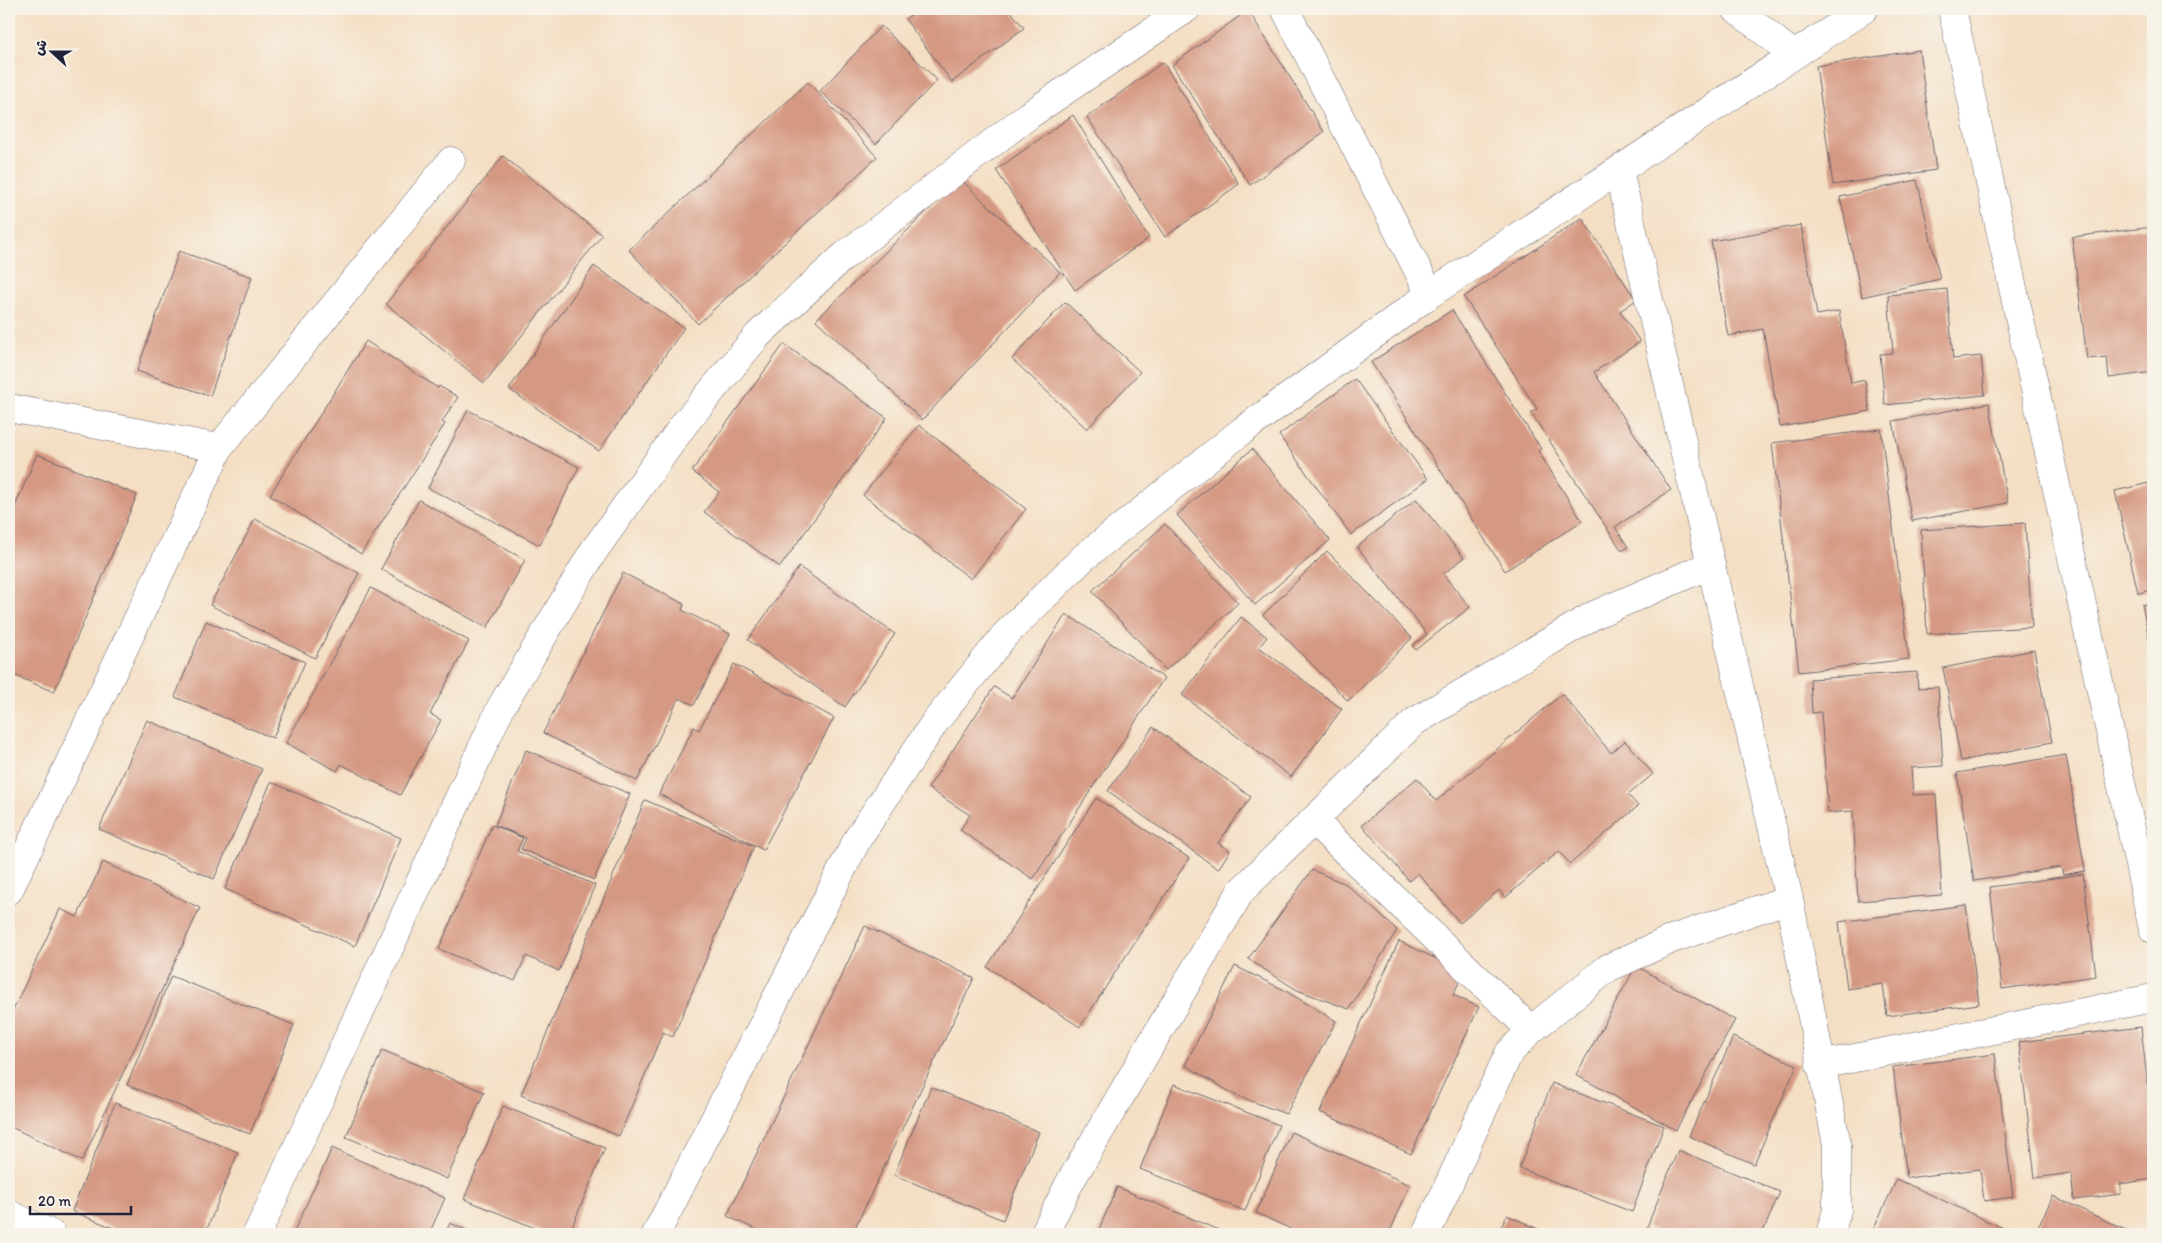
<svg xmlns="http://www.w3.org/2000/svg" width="2162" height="1243" viewBox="0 0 2162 1243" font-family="Itim,'Playpen Sans Arabic',sans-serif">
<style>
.building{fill:#d59882}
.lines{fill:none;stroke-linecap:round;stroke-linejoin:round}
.street-casing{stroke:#6c646b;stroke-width:29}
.street{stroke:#fff;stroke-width:28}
</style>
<rect width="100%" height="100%" fill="#f7f3e8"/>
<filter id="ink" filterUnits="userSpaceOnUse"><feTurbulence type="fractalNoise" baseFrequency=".02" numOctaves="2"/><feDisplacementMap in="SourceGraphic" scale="10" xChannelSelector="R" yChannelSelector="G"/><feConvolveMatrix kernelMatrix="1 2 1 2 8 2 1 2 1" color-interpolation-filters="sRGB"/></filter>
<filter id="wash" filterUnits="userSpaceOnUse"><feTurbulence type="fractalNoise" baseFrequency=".0096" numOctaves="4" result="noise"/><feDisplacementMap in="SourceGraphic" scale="20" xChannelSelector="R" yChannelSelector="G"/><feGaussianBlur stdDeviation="1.12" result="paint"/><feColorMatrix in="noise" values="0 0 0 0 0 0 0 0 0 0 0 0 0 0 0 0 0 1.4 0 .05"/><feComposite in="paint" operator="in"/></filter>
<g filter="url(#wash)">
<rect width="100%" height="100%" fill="#f4dfc4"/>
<g id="blocks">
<path class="building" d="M919,9H1009L1024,28L952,82L905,19Z
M1248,10L1324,132L1250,185L1172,65Z
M881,26L937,80L876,144L820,91Z
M1919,50L1936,170L1833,185L1816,66Z
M1163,62L1239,184L1165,237L1087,117Z
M808,82L877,157L698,324L629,250Z
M1073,115L1149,238L1075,290L996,170Z
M503,156L602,235L484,383L386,304Z
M960,179L1060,272L922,420L816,320Z
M1917,180L1940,279L1862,297L1840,197Z
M1582,218L1636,300L1620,311L1640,342L1594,372L1671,490L1615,527L1628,547L1622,551L1531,413L1537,409L1464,297Z
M1801,225L1817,315L1839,311L1851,383L1865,380L1870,411L1780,427L1763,329L1728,336L1711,241Z
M2153,227V372L2109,378L2107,357L2087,359L2072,237Z
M179,251L252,277L210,396L137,371Z
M594,266L684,328L599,451L509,389Z
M1947,289L1953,359L1981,356L1985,395L1885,405L1880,354L1893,353L1888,295Z
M1065,302L1140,372L1087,429L1012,359Z
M1452,310L1541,449L1538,451L1582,521L1505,571L1371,362Z
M366,341L438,388L439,386L458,397L442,422L445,424L361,554L270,495Z
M784,344L887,418L780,567L704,512L719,492L692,471Z
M1355,379L1428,479L1351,535L1279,435Z
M1989,403L2008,503L1912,521L1893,421Z
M468,410L579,467L540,545L428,488Z
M919,425L1026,509L971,579L863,495Z
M1881,429L1909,659L1799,672L1772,443Z
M1252,449L1330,540L1255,605L1177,515Z
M37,454L137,495L54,692L9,673V521Z
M2153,482V590L2138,593L2115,491Z
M1416,499L1464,558L1443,574L1470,607L1416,650L1412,646L1427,634L1357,547Z
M419,500L525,560L487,628L381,569Z
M255,519L359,573L315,658L210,605Z
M2025,523L2032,627L1927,634L1921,530Z
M1165,524L1238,603L1166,670L1092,591Z
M1327,551L1412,638L1348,701L1263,615Z
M799,567L895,634L845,707L748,640Z
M623,573L684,604L682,610L730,634L694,705L679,698L637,781L543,733Z
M371,588L469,641L430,714L441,720L400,795L341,764L337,771L286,743Z
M2153,602V652H2152L2142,605Z
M1066,614L1164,678L1033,879L960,830L970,815L928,788L994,687L1012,698Z
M1241,617L1267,637L1259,647L1342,709L1291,777L1182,695Z
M206,621L305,662L273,738L175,697Z
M2034,650L2052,742L1961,761L1943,668Z
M734,664L834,718L763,850L659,794L694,727L699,730Z
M1917,672L1918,688L1938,687L1943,766L1911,768L1913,795L1936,794L1942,895L1858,901L1853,811L1828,813L1821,712L1812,713L1810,679Z
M1562,694L1611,753L1625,741L1653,774L1628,795L1638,806L1570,864L1559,851L1505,898L1499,890L1460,923L1418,873L1409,881L1362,825L1417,778L1436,801Z
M147,720L262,769L214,879L99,829Z
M1153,727L1251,797L1218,843L1230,851L1218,869L1108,791Z
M526,750L630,794L594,880L521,849L526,838L495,825Z
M2066,755L2085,871L2063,875L2061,867L1974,881L1957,773Z
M271,782L401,838L355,946L225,889Z
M1096,798L1189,858L1080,1027L987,967Z
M645,800L754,846L673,1037L663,1032L619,1136L521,1095Z
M492,825L523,838L517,851L595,885L559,971L526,956L515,981L439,949Z
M103,862L200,908L82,1161L9,1126V1019L60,909L77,917Z
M1312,870L1346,884L1397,930L1349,1009L1297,990L1248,959Z
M2083,874L2096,976L2002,989L1990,887Z
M1966,905L1979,1004L1887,1016L1883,984L1847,989L1839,922Z
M865,926L974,978L852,1234H766L727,1216Z
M1399,941L1464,972L1453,995L1479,1007L1411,1154L1320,1112Z
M1235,966L1284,990L1336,1021L1286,1114L1235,1095L1185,1065Z
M1636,966L1735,1020L1676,1130L1576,1075Z
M171,976L294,1025L250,1134L127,1085Z
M2141,1027L2153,1131V1179L2120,1184L2121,1194L2074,1200L2071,1173L2035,1178L2019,1042Z
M1733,1037L1797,1065L1754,1164L1689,1136Z
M382,1050L484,1092L447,1179L346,1137Z
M1995,1054L2013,1197L1984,1201L1980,1169L1907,1178L1893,1067Z
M1552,1083L1664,1126L1632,1212L1519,1168Z
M1174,1084L1279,1125L1245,1211L1140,1169Z
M931,1087L1039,1132L1003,1220L894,1175Z
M115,1103L238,1152L205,1234H128L72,1211Z
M503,1106L605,1148L569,1234H550L464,1199Z
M1291,1132L1410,1185L1389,1234H1289L1291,1229L1256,1213Z
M332,1148L445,1198L429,1234H293Z
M1678,1150L1780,1192L1762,1234H1666L1647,1227Z
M1897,1179L2009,1231L2008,1234H1871Z
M1117,1187L1228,1234H1097Z
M2053,1196L2134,1234H2035Z
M1507,1215L1549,1234H1498Z
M450,1223L475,1234H445Z"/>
</g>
</g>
<g filter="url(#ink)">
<use href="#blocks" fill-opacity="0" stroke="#6c646b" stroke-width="1"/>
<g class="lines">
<g class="street-casing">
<path id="street" d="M1285,9L1430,294
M1736,9L1794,55
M1952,9L2153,929
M1619,171L1789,899L1837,1145V1210L1830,1234
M9,408L219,448
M1313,820L1531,1030
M9,890L219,448L451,161
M1820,1065L2153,998
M9,1214L51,1234
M257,1234L501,707L593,552L685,423L758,335L844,256L1029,115L1186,9
M656,1234L858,838L935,722L1005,635L1083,558L1242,431L1430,294L1864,9
M1044,1234L1070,1182L1241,891L1414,722L1594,615L1710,565
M1426,1234L1509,1053L1531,1030L1608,968L1672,939L1789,899"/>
</g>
<use href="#street" class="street"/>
</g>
</g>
<rect width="2162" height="1243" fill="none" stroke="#f7f3e8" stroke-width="30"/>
<g transform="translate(52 52) rotate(291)" stroke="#f7f3e8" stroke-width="4" paint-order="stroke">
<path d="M0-4L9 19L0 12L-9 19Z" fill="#22223b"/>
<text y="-8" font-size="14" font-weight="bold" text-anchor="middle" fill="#22223b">ش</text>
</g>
<path d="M30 1206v8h101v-8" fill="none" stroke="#22223b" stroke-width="2.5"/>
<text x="38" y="1206" font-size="15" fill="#22223b" stroke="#f7f3e8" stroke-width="4" paint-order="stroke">20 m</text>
</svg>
